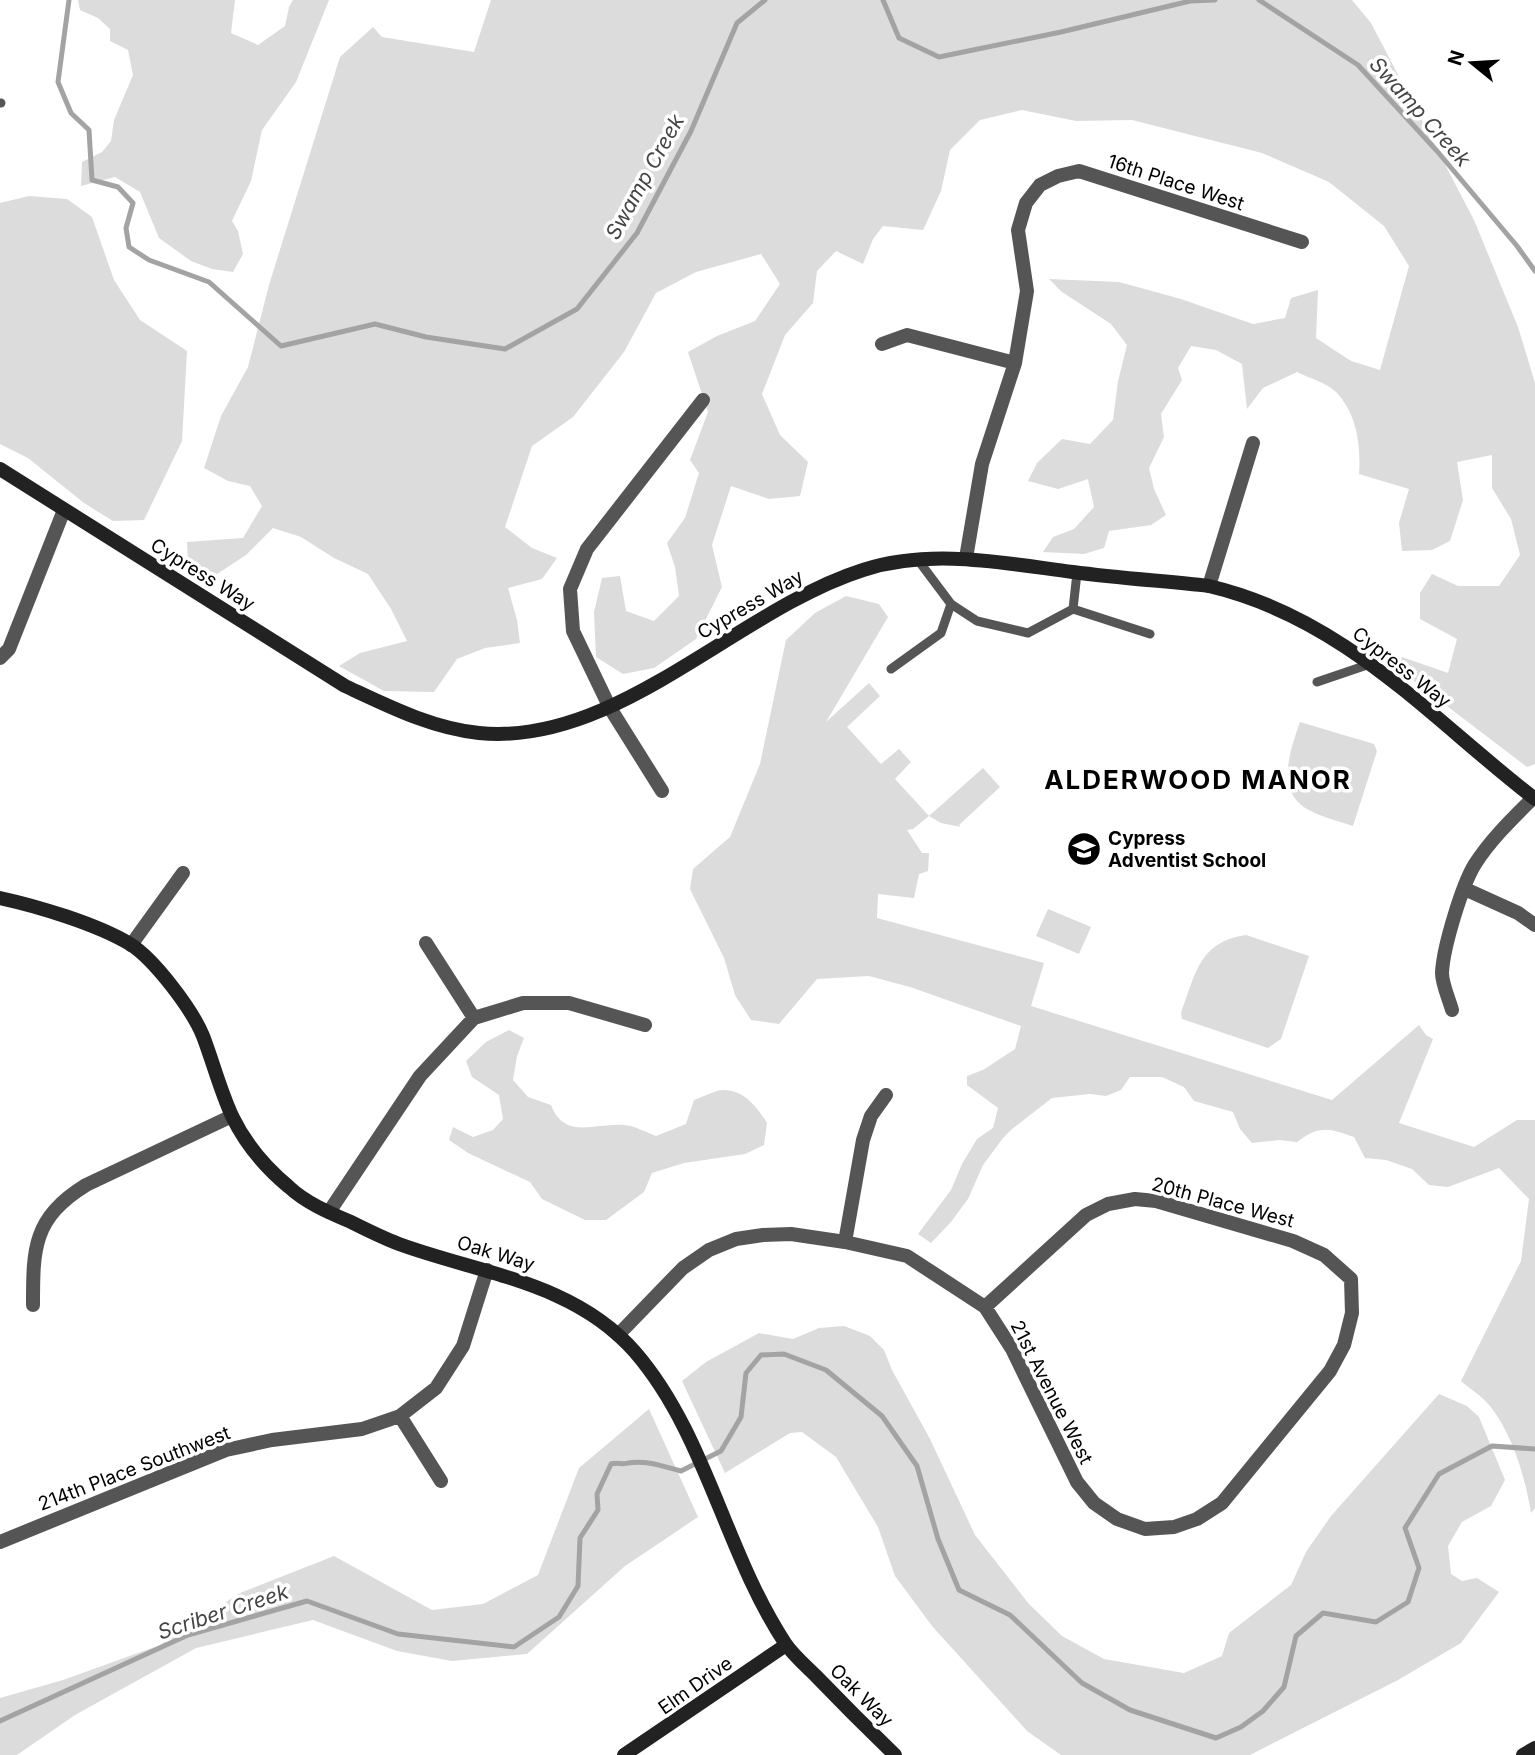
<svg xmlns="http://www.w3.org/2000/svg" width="1535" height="1755" viewBox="0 0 1535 1755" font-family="Inter,sans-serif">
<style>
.green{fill:#dcdcdc}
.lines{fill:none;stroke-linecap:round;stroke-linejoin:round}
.stream{stroke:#a3a3a3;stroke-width:5}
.lane{stroke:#555;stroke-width:9}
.street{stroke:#555;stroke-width:14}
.secondary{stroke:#222;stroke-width:14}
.labels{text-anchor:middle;stroke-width:7;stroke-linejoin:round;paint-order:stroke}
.street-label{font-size:19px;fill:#000;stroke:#fff}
.poi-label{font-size:19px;font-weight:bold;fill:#000;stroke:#fff;text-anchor:start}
.water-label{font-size:21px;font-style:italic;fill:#444;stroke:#fff}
.district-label{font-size:26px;font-weight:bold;letter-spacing:2px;fill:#000;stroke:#fff}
</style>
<rect width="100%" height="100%" fill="#fff"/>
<path class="green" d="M78,0H235L231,33L258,45L285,26L289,7L293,0H329L296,82L262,130L251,181L232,221L238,231L243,254L233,272L212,269L191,261L159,238L140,192L115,177L81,186L82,162L102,152L111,141L114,120L133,75L128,50L110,41V29L98,18L80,10Z
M491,0H1352L1371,23L1474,220L1518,327L1535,383V764L1527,767L1397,668L1402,657L1448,673L1457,639L1420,619V593L1432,574L1458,586H1499L1520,555L1511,519L1492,488V455L1457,462L1463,500L1450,541L1432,550L1402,551L1399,523L1409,489L1359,474C1361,445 1357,414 1336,392C1327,383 1309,378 1297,372L1263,388L1247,409L1242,364L1216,350L1191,346L1178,368L1182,380L1161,414L1164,437L1149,468L1154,489L1166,515L1151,525L1109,531L1104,548L1084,554L1043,552L1053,537L1074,529L1094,507L1088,479L1058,489L1028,481L1037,463L1062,439L1090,444L1113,420L1118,381L1127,345L1111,324L1062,292L1049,279L1119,282L1181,299L1253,324L1285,318L1291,298L1318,290L1316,338L1351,361L1380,370L1409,266L1384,226L1329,182L1262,153L1132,120L1076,121L1022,110L980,120L950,150L941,191L923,230L883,226L873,239L863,264L836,251L817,271L813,303L785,335L762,394L780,435L808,462L800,496L769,499L731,486L712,545L722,587L696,639L654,668L623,674L596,657L594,612L602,578L620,576L626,611L654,621L679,596L675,567L667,543L685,518L699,473L690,460L708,412L688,352L717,336L755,321L780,284L761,254L696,272L656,293L624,352L573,417L532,446L505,527L532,548L557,558L542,579L508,588L517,620L520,643L485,648L457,659L434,692L384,691L339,666L360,653L407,641L391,609L368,574L334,558L301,537L273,528L246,555L217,574L188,562L187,542L243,538L262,506L250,486L228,481L204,468L221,416L248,367L269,285L340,57L373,27L382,37L474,52Z
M29,196L67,199L92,217L114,280L140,320L187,351L182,441L144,520L113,521L84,503L28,458L0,444V203Z
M846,596L879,604L888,617L826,722L869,683L880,696L847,727L881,764L899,749L911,762L895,779L929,816L983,768L1000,787L959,825L961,827L941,823L929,816L913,829L907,830L922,853H929L928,871L919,874L914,898L878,894L877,918L1044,963L1031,1006L1332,1100L1419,1025L1426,1035L1433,1039L1399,1123L1474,1147L1517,1120H1535V1508L1531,1513C1525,1477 1513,1435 1490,1406C1482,1396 1470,1389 1461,1381L1521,1261L1529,1199L1499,1168L1448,1187L1429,1185L1412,1169L1386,1160L1365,1158L1354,1137C1328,1128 1320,1125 1297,1142L1279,1140L1252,1143L1240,1129L1233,1112L1194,1101L1184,1087L1162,1077H1130L1121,1090L1106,1096L1090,1094L1052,1098L1012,1129L1003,1138L983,1165L968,1199L951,1222L931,1243L918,1234L951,1190L962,1164L977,1139L993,1128L998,1108L967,1085V1076L983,1070L1015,1049L1021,1026L910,987L869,976L817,979L779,1024L751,1020L735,995L724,958L690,889L693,869L730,837L760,764L786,640L815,613Z
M1300,722L1374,744L1377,751L1353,826C1339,821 1324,818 1311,811C1274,793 1290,751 1300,722Z
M1048,909L1091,927L1079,954L1036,936Z
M1246,935L1309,956L1281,1039L1268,1048L1182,1019L1181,1013C1196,973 1199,942 1246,935Z
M509,1030L524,1038L517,1056L513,1080L528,1097L551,1105C565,1140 593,1123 624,1125C635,1126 646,1132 656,1136L686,1124L694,1100C703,1097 714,1091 722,1090C744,1089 757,1107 767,1123L764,1145L745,1154L684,1163L652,1173L644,1192L606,1220H585L542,1199L530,1182L468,1153L449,1140L453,1127L473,1137L493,1130L503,1119L499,1095L472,1077L466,1061L486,1042Z
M844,1326L870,1336L884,1350L892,1370L930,1439L975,1535L1029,1604L1062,1636L1104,1659L1184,1673L1222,1656L1229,1633L1291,1585L1306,1552L1331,1516L1439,1394L1467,1406L1479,1417L1505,1480L1491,1506L1462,1522L1448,1546L1451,1574L1462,1581L1477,1578L1499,1592L1461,1643L1398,1680L1250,1755H1061L1027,1731L932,1626L895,1576L878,1527L836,1457L802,1432L790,1433L725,1473L682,1381L706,1362L759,1333L793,1339L819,1328Z
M649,1409L698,1517L625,1566L527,1654L452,1661L397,1651L313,1620L196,1648L75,1715L17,1755H0V1698L63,1680L160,1645L240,1593L334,1556L432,1610L483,1604L538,1575L579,1468Z"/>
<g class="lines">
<path class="stream" d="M69,0L58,82L71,113L89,130L92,180L118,187L133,203L126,228L129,247L149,260L209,282L281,346L375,324L426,337L505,349L577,309L637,233L691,131L737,23L765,0
M883,0L899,38L939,57L1061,32L1190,1L1215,0
M1259,0L1358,65L1437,151L1517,246L1535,271
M0,1721L188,1635L307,1601L398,1634L514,1647L559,1617L578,1586L580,1538L598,1510L597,1494L611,1464C618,1462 622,1465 628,1463C647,1460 662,1466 681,1471L721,1451L741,1417L746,1373L761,1355L784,1354L826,1370L882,1416L917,1466L938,1539L959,1590L1010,1615L1082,1683L1130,1710L1216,1738L1241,1727L1263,1711L1284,1687L1296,1636L1323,1613L1376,1622L1408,1602L1419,1568L1405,1528L1439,1474L1492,1446L1535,1449"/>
<path class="lane" d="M0,103H1
M951,604L977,621L1028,633L1073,609L1077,573
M1073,609L1150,634
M891,669L941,633L951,604L918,560
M1317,682L1370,664"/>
<path class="street" d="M882,344L907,335L1015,363
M966,558L982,464L1015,363L1027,291L1018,230L1026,203L1040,185L1058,176L1079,171L1302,242
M1209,586L1253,443
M0,658L9,649L64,510
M662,791L610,708L573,631L570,589L587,549L703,400
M1465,889L1518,913L1535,925
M426,943L474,1018
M131,945L183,873
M1452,1010C1449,999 1442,984 1442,973C1443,948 1462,885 1475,864C1491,839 1513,818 1533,798
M329,1212L420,1076L474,1018L523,1003H569L645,1025
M845,1242L863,1140L871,1116L886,1095
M33,1305C33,1248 33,1218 86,1185L232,1116
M618,1335L683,1268L709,1250L736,1239L763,1235L791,1234L845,1242L907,1256L985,1307L1012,1349L1077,1482L1094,1503L1117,1519L1145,1529L1174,1527L1197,1519L1222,1503L1330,1371L1344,1345L1352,1313L1351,1279L1324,1255L1293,1241L1156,1201L1135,1199L1108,1204L1086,1215L985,1307
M400,1416L441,1481
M0,1542L226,1450L272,1440L362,1429L400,1416L436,1388L463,1346L487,1270"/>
<path class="secondary" d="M0,469L345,686C388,706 431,728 479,733C616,747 737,610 863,570C931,548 1003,563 1073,572C1118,578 1164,581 1209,586C1345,618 1429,717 1535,799
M0,898C37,906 97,924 130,944C154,959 192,1009 203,1036C213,1062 220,1090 232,1116C245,1143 266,1168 289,1187C306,1203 330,1213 351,1222C367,1230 383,1238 399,1244C481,1274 574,1282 635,1352C706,1434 725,1552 785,1643C793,1655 806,1666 816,1676C842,1703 868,1729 895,1755
M624,1755L786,1645
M1523,1755L1535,1748"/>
</g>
<defs>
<g id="school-disc" transform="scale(1.75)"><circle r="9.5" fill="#000" stroke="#fff"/><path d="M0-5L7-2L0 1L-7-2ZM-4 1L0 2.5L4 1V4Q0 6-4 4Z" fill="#fff"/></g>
</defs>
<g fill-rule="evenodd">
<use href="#school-disc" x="1084" y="849"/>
</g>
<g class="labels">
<g class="street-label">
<text transform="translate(1176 182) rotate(18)" y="7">16th Place West</text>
<text transform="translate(203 574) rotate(32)" y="7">Cypress Way</text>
<text transform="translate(750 604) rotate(-30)" y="7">Cypress Way</text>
<text transform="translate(1402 667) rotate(38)" y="7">Cypress Way</text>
<text transform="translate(1223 1202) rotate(15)" y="7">20th Place West</text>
<text transform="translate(496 1253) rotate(17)" y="7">Oak Way</text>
<text transform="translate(1052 1392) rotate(63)" y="7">21st Avenue West</text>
<text transform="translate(134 1468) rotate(-21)" y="7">214th Place Southwest</text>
<text transform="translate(695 1685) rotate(-35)" y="7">Elm Drive</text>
<text transform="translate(862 1695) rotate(45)" y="7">Oak Way</text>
</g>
<g class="poi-label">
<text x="1108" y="845">Cypress<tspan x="1108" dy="22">Adventist School</tspan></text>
</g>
<g class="water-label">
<text transform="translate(1420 112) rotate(48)" y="7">Swamp Creek</text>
<text transform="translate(645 177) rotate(-61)" y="7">Swamp Creek</text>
<text transform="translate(223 1612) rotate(-18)" y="7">Scriber Creek</text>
</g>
<g class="district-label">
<text x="1198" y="789">ALDERWOOD MANOR</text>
</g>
</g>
<g transform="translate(1472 63) rotate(288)" stroke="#ffffff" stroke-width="5" paint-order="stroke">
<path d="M0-5L12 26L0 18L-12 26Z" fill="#000000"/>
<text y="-10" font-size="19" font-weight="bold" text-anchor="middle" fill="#000000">N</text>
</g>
</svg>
